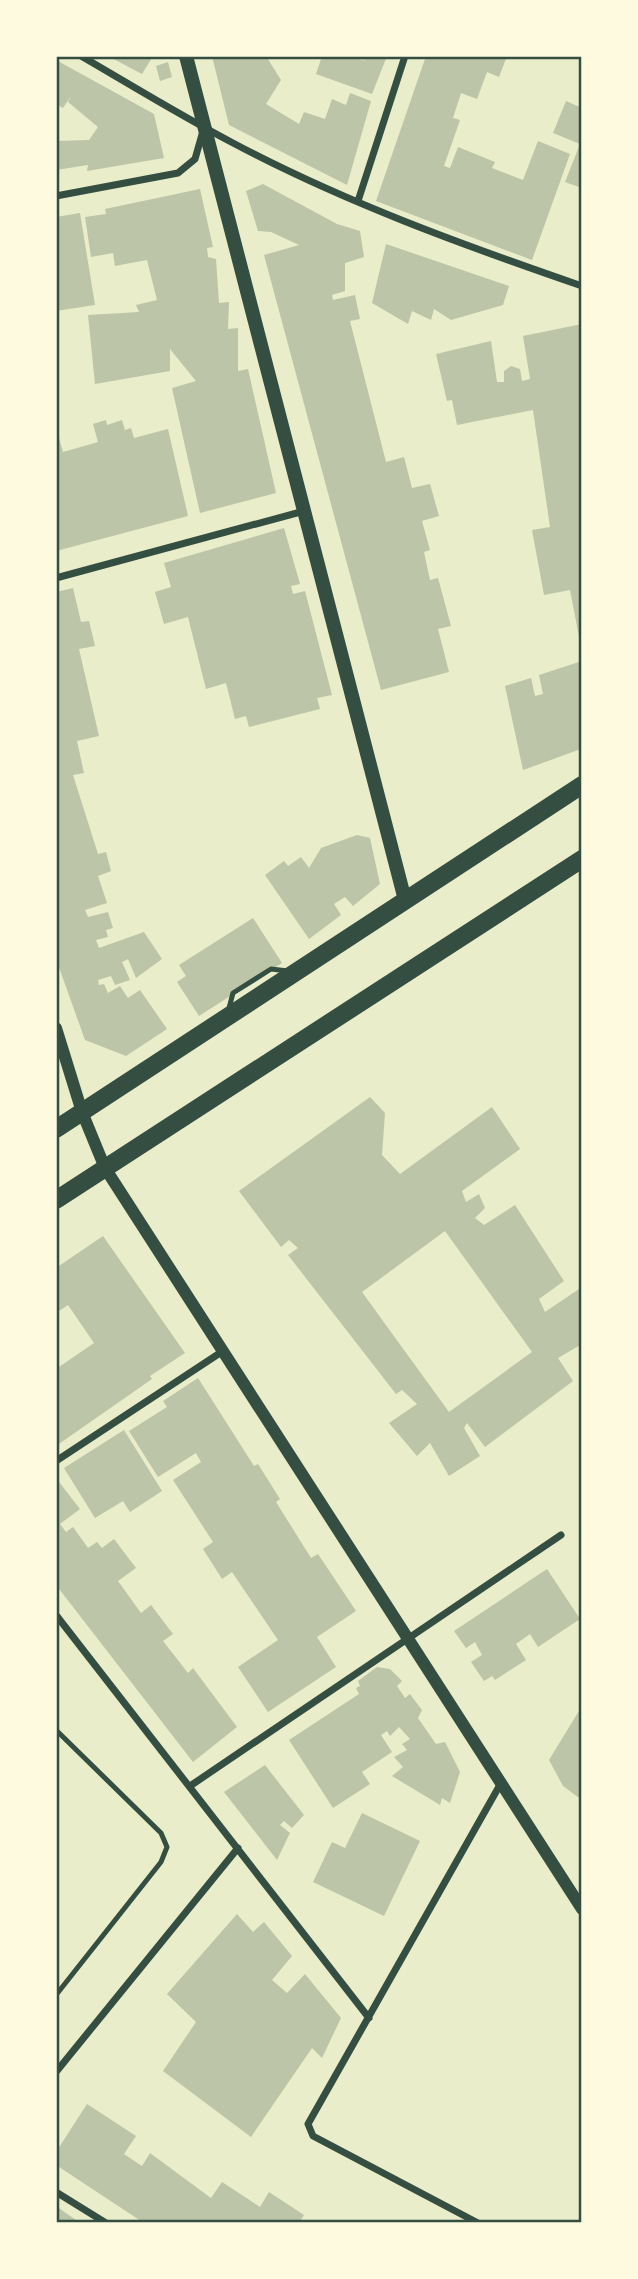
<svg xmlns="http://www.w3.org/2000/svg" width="638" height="2279" viewBox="0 0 638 2279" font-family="Literata,serif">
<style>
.building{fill:#bcc5a7;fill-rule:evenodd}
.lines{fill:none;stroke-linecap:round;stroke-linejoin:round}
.service{stroke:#344e41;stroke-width:5}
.minor{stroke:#344e41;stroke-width:7}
.tertiary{stroke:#344e41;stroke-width:12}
.secondary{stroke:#344e41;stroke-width:14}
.primary{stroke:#344e41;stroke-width:18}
.neatline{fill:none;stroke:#344e41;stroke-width:2.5}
</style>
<rect width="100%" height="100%" fill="#e9edc9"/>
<path class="building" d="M108,56H153L142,74Z
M212,56H266L281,80L266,104L299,124L304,112L325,119L332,99L346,105L350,93L371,101L347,185L229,125Z
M322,56H353L367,62L356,56H387L372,94L316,74Z
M426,56H507L499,77L487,72L477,99L461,93L453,118L460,120L444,166L450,168L458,147L495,162L492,168L523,180L538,141L570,154L532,260L376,201Z
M56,60L154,114L164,158L87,171L88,165L56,170V141L89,140L98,127L68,102L71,96L63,108L56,104Z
M168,62L172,77L160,81L156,66Z
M566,101L582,108V188L565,182L580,144L553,133Z
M263,184L337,224L360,231L364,257L345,263V291L332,295L333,300L355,295L360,319L350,321L386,462L404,457L412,488L430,484L439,516L422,521L430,550L424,552L430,580L438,578L451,626L438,629L449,672L381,690L264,255L299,245L271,232L258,231L246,191Z
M200,189L213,247L207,248L208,257L216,259L219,303L229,302L228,329L238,328V371L248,369L276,493L200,513L172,388L196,381L170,349V371L95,384L88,315L139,312L136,305L157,300L147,260L115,266L113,253L91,257L85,217L106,214L105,209Z
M80,213L95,305L56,311V217Z
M386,244L509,286L503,305L451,320L434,309L431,320L412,311L408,324L372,303Z
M582,324V647H581L570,590L544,595L532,530L550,527L533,410L457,425L452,400L447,401L436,354L491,341L497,382H504V371L511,366L520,369L522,381L530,379L523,336Z
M106,420L107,425L122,420L125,430L131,428L134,438L168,429L188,516L56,551V439L59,438L63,452L98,442L93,424Z
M284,528L300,584L291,586L293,594L305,591L332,695L317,698L320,709L249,727L246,716L235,719L226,683L206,689L188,617L164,624L155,592L171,587L164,563Z
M73,588L81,622L89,621L95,646L79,649L99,736L77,741L84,773L73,775L98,854L106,852L111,871L98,876L107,903L85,910L88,917L108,912L113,928L106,930L108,937L96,940L99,948L144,932L162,959L136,978L128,959L122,962L130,980L115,985L111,976L98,980L99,985L104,984L108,993L120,986L128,998L140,990L167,1029L126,1056L85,1040L56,959V592Z
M582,661L581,749L523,770L505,686L531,678L535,696L543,694L539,675Z
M357,835L370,838L380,884L353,906L345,897L334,904L341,915L309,939L265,875L284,861L288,866L301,857L309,868L321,848Z
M253,918L282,963L199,1016L177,982L186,976L179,965Z
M370,1097L385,1113L382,1155L400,1174L492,1107L520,1149L462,1191L466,1202L479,1194L485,1208L475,1218L484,1225L515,1205L564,1281L539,1299L545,1312L582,1287V1344L558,1358L573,1381L485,1447L467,1423L464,1428L480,1456L449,1476L430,1443L417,1456L389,1423L417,1404L402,1390L396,1394L288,1255L298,1248L289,1240L281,1247L239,1191ZM445,1231L532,1352L449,1412L362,1292Z
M103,1236L185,1353L150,1376L152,1379L56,1446V1369L94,1343L68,1305L56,1313V1268Z
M198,1378L254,1466L258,1464L280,1499L276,1502L311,1558L318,1554L356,1611L317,1637L336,1667L268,1712L238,1667L278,1640L232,1572L222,1579L203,1549L213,1542L173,1480L201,1462L196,1453L158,1477L129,1431L167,1407L163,1401Z
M124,1430L162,1491L130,1512L123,1501L95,1518L64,1468Z
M56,1478L80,1509L60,1524L66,1532L73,1527L88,1548L97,1542L102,1548L114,1539L136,1568L118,1581L141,1613L151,1605L173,1634L163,1641L188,1673L193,1668L237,1727L193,1762L56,1585Z
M547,1569L580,1619L538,1647L530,1634L516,1644L526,1660L495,1680L492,1676L484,1681L471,1662L482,1655L475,1642L466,1648L454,1631Z
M377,1667L390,1669L402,1681L397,1686L405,1698L410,1694L422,1710L418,1718L436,1744L445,1742L460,1772L450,1803L442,1798L440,1805L392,1776L403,1767L394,1757L407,1750L402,1744L410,1739L399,1727L390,1736L387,1731L381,1735L392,1752L362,1772L370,1784L333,1808L289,1740L359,1694L356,1688L360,1686L358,1681Z
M582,1706V1800L563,1786L549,1760Z
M265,1765L304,1815L292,1828L284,1821L280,1825L290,1833L277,1860L224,1792Z
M362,1813L420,1841L384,1916L313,1882L332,1842L345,1848Z
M237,1914L253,1932L264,1922L292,1956L272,1980L287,1993L305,1974L341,2018L322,2058L312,2048L251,2137L163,2071L196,2022L167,1994Z
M87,2104L136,2136L124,2154L142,2166L150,2153L211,2198L222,2182L260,2207L269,2192L304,2215L299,2223H144L56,2165V2152Z
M56,2206L80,2223H56Z"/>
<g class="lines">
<path class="service" d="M228,1012L233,993L271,969L288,971
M56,1730L161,1833L167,1847L161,1862L56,1995"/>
<path class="minor" d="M81,56C131,85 181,116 233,143C344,202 463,245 582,286
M56,196L178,173L195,159L203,131
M358,201L405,56
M56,578L304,511
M56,1461L223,1351
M56,1615L369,2018
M190,1786L561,1535
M56,2072L238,1848
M56,2192L106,2223
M478,2223L313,2136L308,2124L501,1783"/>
<path class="tertiary" d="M56,1028L82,1112L105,1168L582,1909"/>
<path class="secondary" d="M186,56L405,900"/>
<path class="primary" d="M56,1129L582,785
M56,1200L582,859"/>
</g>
<rect width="638" height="2279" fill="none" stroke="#fefae0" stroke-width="116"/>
<rect x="58" y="58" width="522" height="2163" class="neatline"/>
</svg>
